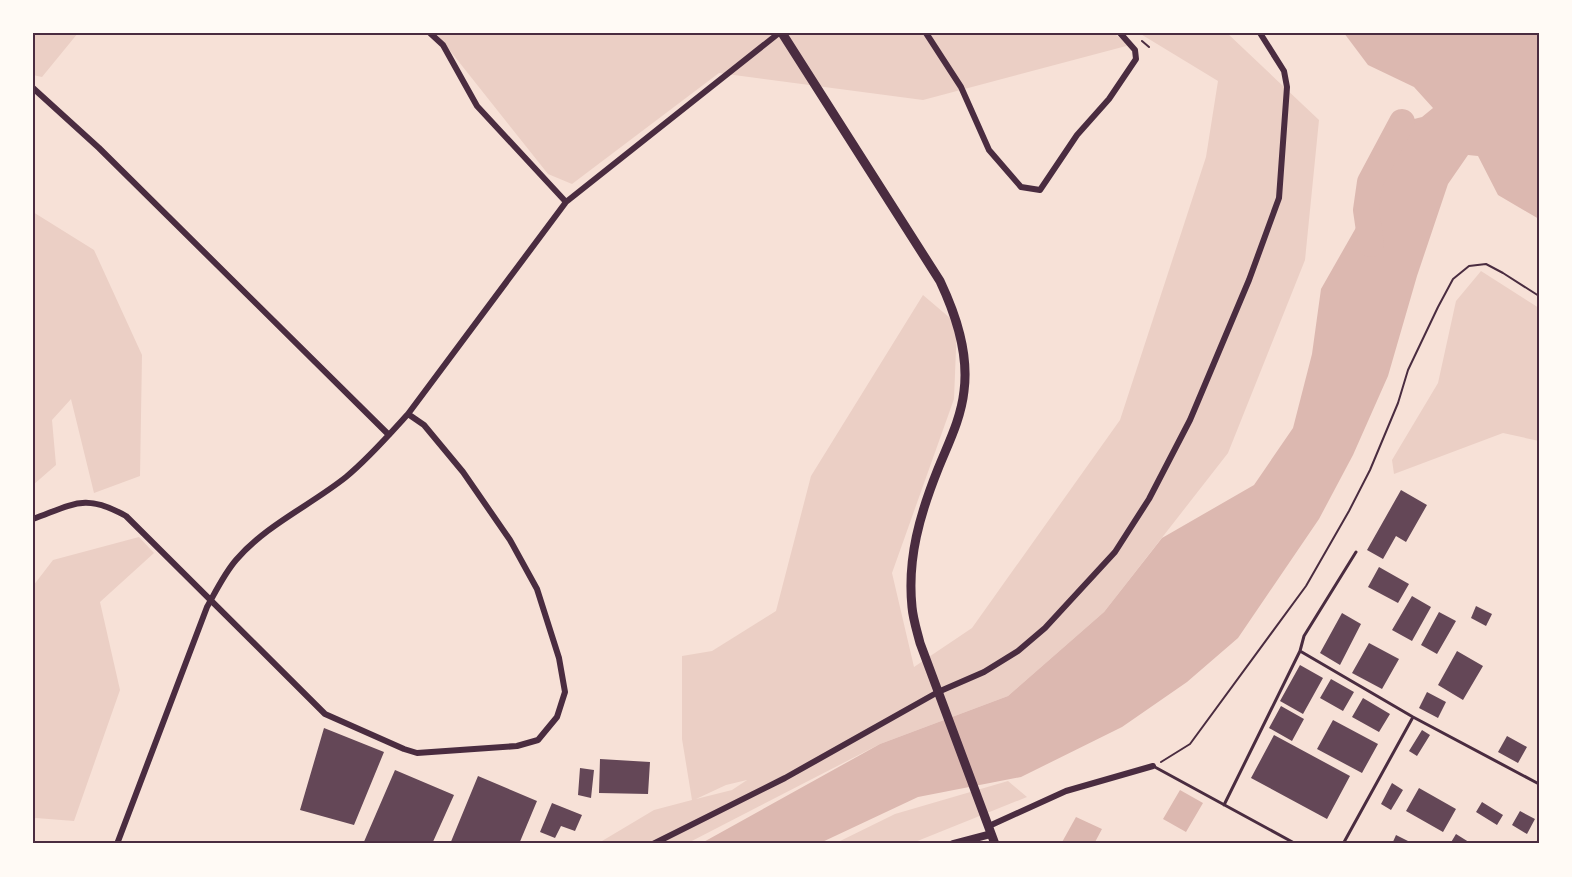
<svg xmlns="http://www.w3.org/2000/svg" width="1572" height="877" viewBox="0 0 1572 877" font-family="'IBM Plex Sans',sans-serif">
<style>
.green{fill:#ebcfc5;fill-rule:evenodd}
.water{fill:#dcb8b0}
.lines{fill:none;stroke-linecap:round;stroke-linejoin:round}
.river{stroke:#dcb8b0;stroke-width:26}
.building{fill:#644757}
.path{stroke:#4a2c40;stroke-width:2}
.service{stroke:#4a2c40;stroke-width:3}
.minor{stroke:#4a2c40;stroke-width:6}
.tertiary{stroke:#4a2c40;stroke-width:8}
.secondary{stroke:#4a2c40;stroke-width:9}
.neatline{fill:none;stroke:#4a2c40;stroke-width:2}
</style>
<rect width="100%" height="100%" fill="#f7e1d7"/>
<path class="green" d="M33,33H78L42,77L33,75Z
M436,33H1113L1130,45L923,100L719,73L572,184L548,174Z
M1139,33H1227L1319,120L1305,260L1228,453L1104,612L1008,696L880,744L686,844H597L654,810L692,800L682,739V656L712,651L776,611L811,476L923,295L957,324L954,399L892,573L914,667L972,628L1120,420L1206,157L1218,81ZM747,780L732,790L696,799L726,785Z
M33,212L94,250L142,355L140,476L94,493L71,399L52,420L56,465L33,485Z
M1481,271L1539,308V441L1503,433L1394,474L1392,460L1438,383L1456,301Z
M139,537L154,553L100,602L120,690L74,821L36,818L33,819V586L53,560Z
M1008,781L1027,797L910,844H834L895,814Z"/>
<path class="water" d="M1344,33H1539V219L1498,195L1478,156L1468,155L1448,184L1417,276L1388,376L1353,455L1319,519L1238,638L1187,682L1122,727L1021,777L918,797L818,844H700L880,744L1008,696L1104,612L1162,538L1254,485L1293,428L1312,354L1321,289L1366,210L1370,182L1402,122L1422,117L1433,108L1414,87L1368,65Z
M1180,790L1203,803L1186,832L1163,819Z
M1076,817L1102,829L1094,844H1061Z"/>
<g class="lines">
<path class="river" d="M1371,244L1366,210L1370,182L1402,122"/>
</g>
<path class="building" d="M1401,490L1427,505L1406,542L1396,536L1383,559L1367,550Z
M1379,567L1409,584L1398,603L1368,587Z
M1412,596L1431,607L1412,641L1392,630Z
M1476,606L1492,614L1486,626L1471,618Z
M1439,612L1456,621L1437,654L1421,645Z
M1342,613L1361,624L1340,665L1320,653Z
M1369,643L1399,659L1382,689L1352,673Z
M1457,651L1483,666L1463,700L1438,685Z
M1300,665L1323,678L1303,714L1280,701Z
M1331,679L1354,692L1343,711L1320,698Z
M1427,692L1446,702L1438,718L1419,708Z
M1363,698L1390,714L1379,732L1352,717Z
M1281,706L1304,719L1292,741L1269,728Z
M1333,720L1378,744L1362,773L1317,749Z
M324,728L384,752L354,825L300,810Z
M1422,730L1430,735L1417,756L1409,751Z
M1274,735L1350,776L1327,819L1251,778Z
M1507,736L1527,747L1518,763L1498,752Z
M600,759L650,762L648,794L599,793Z
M580,768L594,770L591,798L578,795Z
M395,770L454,795L432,844H363Z
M478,776L537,801L519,844H450Z
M1392,783L1403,790L1391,810L1381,804Z
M1419,788L1456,809L1443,832L1406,811Z
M1482,802L1503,815L1497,825L1476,812Z
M552,803L582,815L575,831L561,826L555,838L540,832Z
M1520,811L1535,819L1527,834L1512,825Z
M1456,834L1472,844H1450Z
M1396,835L1414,844H1392Z"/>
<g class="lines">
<path class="path" d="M1142,41L1149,47
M1161,762L1190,744L1306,586L1349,511L1370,470L1398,403L1408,370L1438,307L1453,279L1469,266L1486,264L1503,273L1539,296"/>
<path class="service" d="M1300,651L1304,636L1356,552
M1153,766L1296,844
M1224,805L1300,651L1413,717L1539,784
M1343,844L1413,717
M1537,844L1539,840"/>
<path class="minor" d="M430,33L443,45L477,106L566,202
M926,33L961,87L989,150L1021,187L1040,190L1077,135L1109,99L1136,59L1135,50L1120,33
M33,88L99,148L389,435
M33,519C74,504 85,493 126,516L325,714L404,749L417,753L517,746L538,740L557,717L565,692L559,658L537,589L510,540L463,472L424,425L408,414
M989,826L1066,791L1153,766
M117,844L207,607C216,591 224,574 236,560C266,525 311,505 346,477C369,458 388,436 408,414L566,202L779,33
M653,844L785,778L938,692L984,672L1018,651L1045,628L1115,552L1149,499L1190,420L1249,280L1279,198L1287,87L1284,71L1260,33"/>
<path class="tertiary" d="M953,844L991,834"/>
<path class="secondary" d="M782,33L940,281C956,315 969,353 964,391C961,419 948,444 938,469C920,514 907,558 912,607C913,619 917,631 920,643L995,844"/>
</g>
<rect width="1572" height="877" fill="none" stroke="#fffaf5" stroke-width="69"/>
<rect x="34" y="34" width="1504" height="808" class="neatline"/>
</svg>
